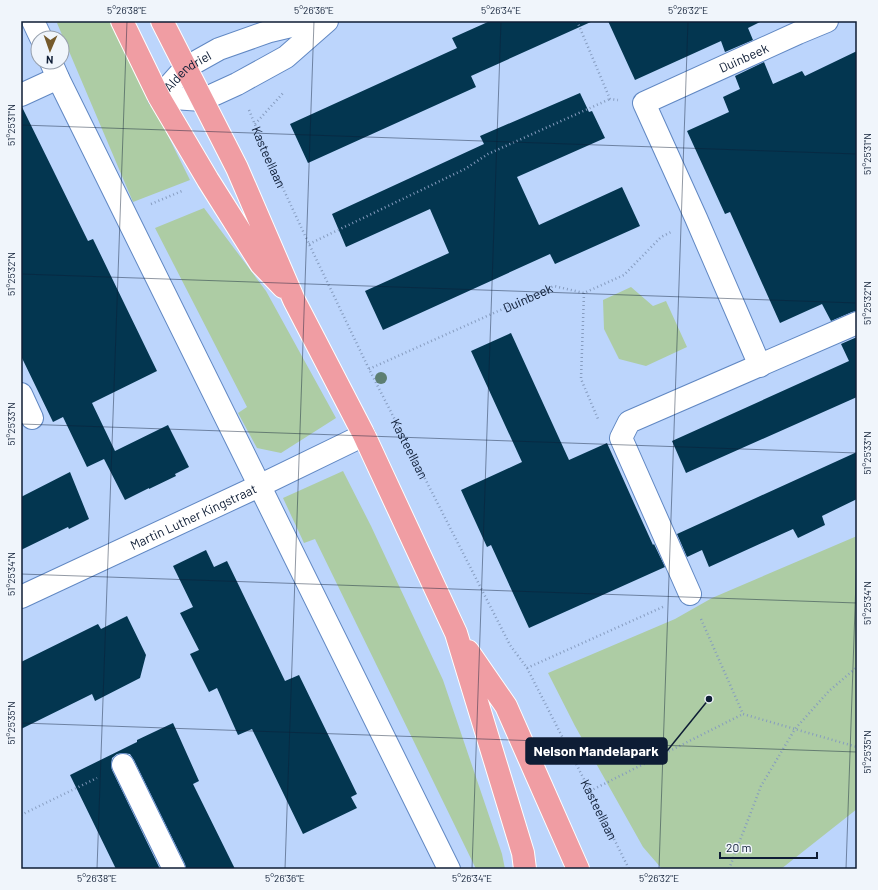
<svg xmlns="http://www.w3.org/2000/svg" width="878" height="890" viewBox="0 0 878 890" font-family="Barlow,sans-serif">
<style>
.green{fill:#adcca4}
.building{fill:#033650}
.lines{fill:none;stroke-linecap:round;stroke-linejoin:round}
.minor-casing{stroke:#6188c3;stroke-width:24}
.major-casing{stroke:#fff;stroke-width:24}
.path{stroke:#869cbf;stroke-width:2.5;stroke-dasharray:1 3;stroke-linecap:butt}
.minor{stroke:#fff;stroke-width:22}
.major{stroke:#f09da3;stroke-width:22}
.tree{fill:#5d7f72}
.ticks{fill:none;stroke:#0e1d35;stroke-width:1;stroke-opacity:0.45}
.labels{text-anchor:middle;stroke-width:4;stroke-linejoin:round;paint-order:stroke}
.street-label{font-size:13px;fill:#0e1d35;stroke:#f0f5fb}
.leader{fill:none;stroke:#0e1d35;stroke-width:1.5}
.callout-dot{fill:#0e1d35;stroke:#f0f5fb;stroke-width:1.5}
.callout{fill:#0e1d35;stroke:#0e1d35;stroke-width:1.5}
.callout-label{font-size:14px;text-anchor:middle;font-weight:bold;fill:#fff}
.neatline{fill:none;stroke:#0e1d35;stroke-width:1.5}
.ticks-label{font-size:10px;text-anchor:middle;fill:#0e1d35}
</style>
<rect width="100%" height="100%" fill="#bcd5fc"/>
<path class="green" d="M61,21H111L190,180L133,202L57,23Z
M204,208L266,291L336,418L281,453L257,448L238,413L247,407L155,228Z
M631,287L653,306L666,301L687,347L646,366L619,359L604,329L603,300Z
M343,471L371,526L443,680L482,795L502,854L505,869H476L315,539L304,543L283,498Z
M857,536V809L781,869H662L643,847L575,726L548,673L675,619L712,598Z"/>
<path class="building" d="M490,21H593L471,76L476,87L308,163L290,124L457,48L452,38Z
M608,21H762L748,28L753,40L725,52L721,41L635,80Z
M857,51V311L852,312L831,321L822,304L780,323L730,212L725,214L687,131L729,112L723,97L740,89L735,76L764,62L773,84L802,71L805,76Z
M580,93L589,112L592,111L605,138L517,177L539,225L622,187L640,226L555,264L550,254L383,330L365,291L449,253L430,209L346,247L332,214L484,144L480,136Z
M21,107H22L88,241L93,239L157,371L92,403L115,451L168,425L189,467L175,474L176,476L149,489V488L125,500L104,459L87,467L63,417L53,422L21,356Z
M511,333L569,460L607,443L638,512L653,545L654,544L665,567L529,628L491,545L487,547L461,490L522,462L471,351Z
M857,337V397L686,473L672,441L849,361L841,344Z
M857,452V499L822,516L825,525L798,538L793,529L709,567L702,550L687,557L677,534Z
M70,472L89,519L69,529L68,527L21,550V497Z
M206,550L214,567L227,561L285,681L299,675L357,794L351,797L357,808L303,834L252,729L238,735L217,688L209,692L190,654L199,650L180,613L193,607L173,566Z
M127,616L146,655L140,678L95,701L92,694L21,729V662L98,624L101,629Z
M173,723L199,781L193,784L235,869H186L185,864L134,760L130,754L123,753L117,754L112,758L111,765L112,770L160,869H116L70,775L137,742V740Z"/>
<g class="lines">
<g class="minor-casing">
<g id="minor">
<path d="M33,21L41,38"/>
<path d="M51,62L58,78L449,869"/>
<path d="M21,95L58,78"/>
<path d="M159,97L202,100L237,84L286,57L327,21"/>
<path id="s3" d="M159,97L185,68L219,49L270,31L312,21"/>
<path id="s4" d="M760,366L696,218L644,103L798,33L827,21"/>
<path d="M21,394L32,418"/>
<path d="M690,594L621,438L629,422L857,323"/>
<path id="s5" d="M21,597L259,486L364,435"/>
<path d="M123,765L174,869"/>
</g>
</g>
<g class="major-casing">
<path id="major" d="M122,21L159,97L208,180L261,264L283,287
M162,21L237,168L294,300L364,435L456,633L523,853L525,869
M468,651L506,706L578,869"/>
</g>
<g class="path">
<path d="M577,21L610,99L618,100"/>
<path id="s1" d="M249,110L267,154L309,244L369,369L510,645L527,668L590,791L629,869"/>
<path d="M255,124L284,92"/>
<path d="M151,204L182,191"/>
<path d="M309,244L465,169L488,154L610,99"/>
<path d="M584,293L581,379L598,419"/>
<path id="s2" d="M369,369L554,286L584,293L624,275L661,237L671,232"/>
<path d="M701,619L743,714L857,747"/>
<path d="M527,668L665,606"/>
<path d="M590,791L743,714"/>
<path d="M21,815L97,778"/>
<path d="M729,869L761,786L795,729L829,691L857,667"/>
</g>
<use href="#minor" class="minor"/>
<use href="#major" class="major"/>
</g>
<circle class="tree" cx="381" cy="378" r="6"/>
<path class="ticks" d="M21,125L857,154M21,274L857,303M21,424L857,453M21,574L857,603M21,723L857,752M97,869L127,21M285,869L314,21M472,869L501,21M659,869L688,21M846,869L857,551"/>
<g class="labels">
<g class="street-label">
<text dy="5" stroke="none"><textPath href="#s4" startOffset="397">Duinbeek</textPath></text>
<text dy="5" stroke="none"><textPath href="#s3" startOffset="39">Aldendriel</textPath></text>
<text dy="5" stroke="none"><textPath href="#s1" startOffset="51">Kasteellaan</textPath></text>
<text dy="5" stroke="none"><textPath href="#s2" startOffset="174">Duinbeek</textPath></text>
<text dy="5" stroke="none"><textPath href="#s1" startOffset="375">Kasteellaan</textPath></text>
<text dy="5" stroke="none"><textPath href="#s5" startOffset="190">Martin Luther Kingstraat</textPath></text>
<text dy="5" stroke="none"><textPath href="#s1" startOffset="783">Kasteellaan</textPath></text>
</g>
</g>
<path class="leader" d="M709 699L667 751"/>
<circle class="callout-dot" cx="709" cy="699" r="4"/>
<rect class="callout" x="526" y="738" width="141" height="26" rx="4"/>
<g class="callout-label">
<text x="596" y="756">Nelson Mandelapark</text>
</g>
<rect width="878" height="890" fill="none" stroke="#f0f5fb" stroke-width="44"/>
<g transform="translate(50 50) rotate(182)"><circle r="19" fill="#f0f5fb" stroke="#969fac"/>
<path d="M0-3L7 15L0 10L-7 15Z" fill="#755a2c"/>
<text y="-6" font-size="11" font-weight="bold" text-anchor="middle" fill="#0e1d35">N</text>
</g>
<path d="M720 852v6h97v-6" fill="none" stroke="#0e1d35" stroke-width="2"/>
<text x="726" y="852" font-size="12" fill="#0e1d35" stroke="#f0f5fb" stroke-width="3" paint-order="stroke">20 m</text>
<rect x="22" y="22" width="834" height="846" class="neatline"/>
<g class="ticks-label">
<text x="127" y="14">5°26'38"E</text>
<text x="314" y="14">5°26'36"E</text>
<text x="501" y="14">5°26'34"E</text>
<text x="688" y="14">5°26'32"E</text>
<text transform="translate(11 125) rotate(-90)" y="4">51°25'31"N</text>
<text transform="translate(867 154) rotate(-90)" y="4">51°25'31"N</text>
<text transform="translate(11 274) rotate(-90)" y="4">51°25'32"N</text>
<text transform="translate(867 303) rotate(-90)" y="4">51°25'32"N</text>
<text transform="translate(11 424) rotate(-90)" y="4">51°25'33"N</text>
<text transform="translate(867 453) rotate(-90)" y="4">51°25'33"N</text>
<text transform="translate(11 574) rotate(-90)" y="4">51°25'34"N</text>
<text transform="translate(867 603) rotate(-90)" y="4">51°25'34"N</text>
<text transform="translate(11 723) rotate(-90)" y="4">51°25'35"N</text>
<text transform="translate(867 752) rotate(-90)" y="4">51°25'35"N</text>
<text x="97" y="882">5°26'38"E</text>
<text x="285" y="882">5°26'36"E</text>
<text x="472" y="882">5°26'34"E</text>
<text x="659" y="882">5°26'32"E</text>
</g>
</svg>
